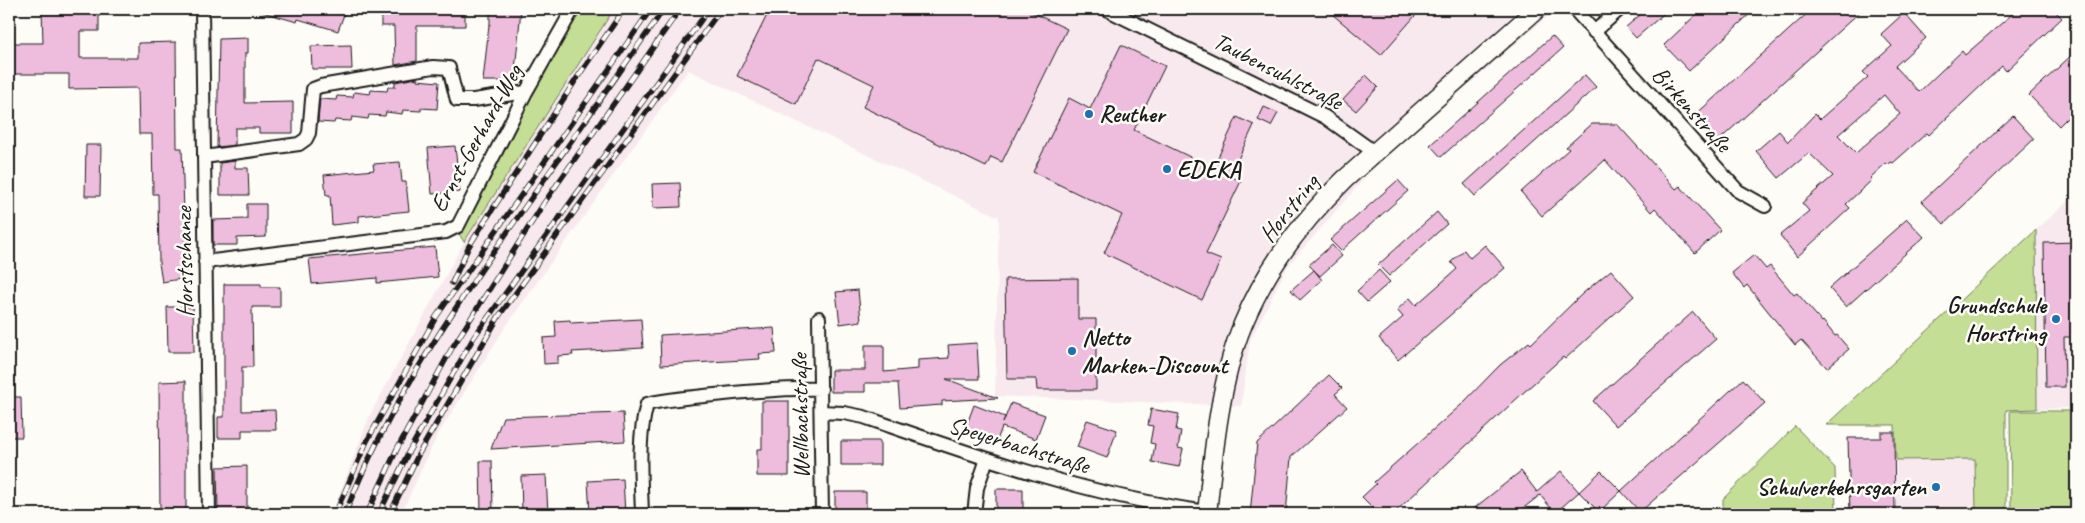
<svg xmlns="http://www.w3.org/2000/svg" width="2085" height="523" viewBox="0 0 2085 523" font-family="Caveat,sans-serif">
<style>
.built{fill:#f8e9ef}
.green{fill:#c4de95;stroke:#707d58}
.building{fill:#eebcdc;stroke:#1c1c1c;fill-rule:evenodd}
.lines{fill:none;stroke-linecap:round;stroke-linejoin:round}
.street-casing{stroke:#1c1c1c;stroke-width:16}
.secondary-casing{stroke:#1c1c1c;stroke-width:21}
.street{stroke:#fdfcf7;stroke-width:12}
.secondary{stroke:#fdfcf7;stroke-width:18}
.rail-casing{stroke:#1c1c1c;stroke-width:5.5}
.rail{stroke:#fdfcf7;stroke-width:4;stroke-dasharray:11;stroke-linecap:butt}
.poi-dot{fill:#1f6fb2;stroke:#fdfcf7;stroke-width:2}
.labels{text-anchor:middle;stroke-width:5;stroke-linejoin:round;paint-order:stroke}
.street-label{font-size:24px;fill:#1c1c1c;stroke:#fdfcf7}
.poi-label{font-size:24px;font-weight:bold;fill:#1c1c1c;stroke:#fdfcf7;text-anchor:start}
</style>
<rect width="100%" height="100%" fill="#fdfcf7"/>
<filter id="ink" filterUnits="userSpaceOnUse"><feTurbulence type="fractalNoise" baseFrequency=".02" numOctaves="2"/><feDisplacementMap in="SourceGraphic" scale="10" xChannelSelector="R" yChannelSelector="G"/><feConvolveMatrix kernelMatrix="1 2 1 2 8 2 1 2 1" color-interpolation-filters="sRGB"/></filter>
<g filter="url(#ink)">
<path class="built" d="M614,9H1556L1376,165L1287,267L1250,341L1241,406L995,396L999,217L688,70L506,326L437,436L401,514H332L369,417L464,242Z
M2076,194V408L2037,409L2036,230Z
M1975,459L1976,514H1896V460Z"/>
<path class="green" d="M569,9H614L464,242L458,232Z
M2036,230L2037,409L2006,410V514H1976L1975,459L1896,460L1895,425H1826Z
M2010,411H2076V514H2011Z
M1795,426L1835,468L1836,514H1723V499Z"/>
<path class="building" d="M42,9H99V31H80V58H138V43L176,42L177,148H182L186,278L162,282L159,263L158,194H153L152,134H139L138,88L69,89V74H9V43H43Z
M263,9H346L338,31L298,19L297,22L262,12Z
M381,9H465V26H417V61L395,65L394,26H381Z
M493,9H521L514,81H483L489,25H490V11Z
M770,9H1025L1067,29L1002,162L991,157L986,167L863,107L874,85L818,58L796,104L737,76Z
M1326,9H1421L1381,55Z
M1647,9H1669L1636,38L1626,27Z
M1702,9H1755L1689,71L1664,45Z
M1812,9H1863L1716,143L1692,118Z
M2018,9H2053L2062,18L2006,71L2002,66L1929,135L1927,133L1893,163L1891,162L1888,165L1886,163L1870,178L1872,180L1846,204L1850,208L1797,257L1780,235L1809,211L1802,203L1833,176L1809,153L1779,178L1756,151L1779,131L1788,142L1815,114L1820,119L1868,77L1863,72L1892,46L1881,34L1904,13L1926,38L1895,66L1919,92L1962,51L1965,55ZM1884,95L1900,114L1856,153L1838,135Z
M1552,36L1563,48L1441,157L1430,145Z
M248,38V53H245V103L293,102V133H259V128H235V145L217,147L219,39Z
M351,45L352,69H312L311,46Z
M1121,45L1165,66L1134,130L1213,168L1237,117L1254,125L1230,176L1241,181L1206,254L1221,260L1202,300L1104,253L1122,215L1033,172L1069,98L1090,109Z
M2076,51V109L2059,126L2029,95Z
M1366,75L1378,87L1356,111L1343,100Z
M1585,75L1596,87L1475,196L1464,184Z
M417,78V80L439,82L437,109L421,108V111L403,110L402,114L386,112L385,116L369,115L368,119L352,117L351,121L335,120L334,123L318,122L320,99L336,100L337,96L353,97L354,92L370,94L371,90L387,91L388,87H395V82Z
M1264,107L1278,113L1271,126L1258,120Z
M2013,116L2034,139L1944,224L1922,201Z
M1592,124H1617L1676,189L1680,186L1720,230L1695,253L1655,208L1651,212L1605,160L1542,216L1521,192L1569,149L1566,147Z
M86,145H101L100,196H85Z
M455,146L460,192L432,194L428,148Z
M235,161V168H248L249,195H220V163Z
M400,162L402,182H406L409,211L359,216V222L332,225L330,195H326L324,175L374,170L373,164Z
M1398,180L1408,191L1341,251L1330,240Z
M680,183L681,207L653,208L652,184Z
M247,204H266V237L237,238V245H213V220L247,219Z
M1437,212L1447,224L1389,276L1378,265Z
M1907,219L1924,237L1846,307L1829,288Z
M2076,242V337H2064L2065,387H2046L2044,243Z
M1332,245L1342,256L1320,276L1309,265Z
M1485,245L1505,268L1398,360L1379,338L1403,317L1397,310L1410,298L1416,305L1457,269L1451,262L1464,250L1470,258Z
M435,247L438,277L377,283V278L312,284L309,259Z
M1754,255L1766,269L1770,266L1794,295L1797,293L1822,322L1823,321L1835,336L1837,335L1849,349L1827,368L1801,340L1795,345L1747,285L1744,288L1732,273Z
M1314,270L1322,280L1300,300L1291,290Z
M1379,270L1390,282L1367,302L1357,291Z
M1611,270L1634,296L1565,359L1563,357L1524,392L1393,514H1379L1362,497L1376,484L1374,482L1461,405L1500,365L1529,342L1531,344L1582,294Z
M1078,278V319H1096V390H1037L1036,379H1007L1005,279Z
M224,284H261V287H280V307H252L253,367H242V411L275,410L276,430H242V438H218V417H224Z
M858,290L861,321L840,324L836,292Z
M167,307H193L194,352H168Z
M1693,312L1716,339L1616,426L1593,401Z
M641,319L643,348L572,352L573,355L558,356V363L544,364L543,338L556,337L555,321L570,320L571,323Z
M774,328L776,353L759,354L760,359L661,365L660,335Z
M977,343L979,379H946L998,398L942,401V405L900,408L898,383H865V392H831V370H865V345H884V372L918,369V360L949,358L948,345Z
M1329,375L1342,388L1335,394L1347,407L1291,457L1286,514H1250L1257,443Z
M1743,379L1765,403L1640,512L1621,491Z
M186,381V514H160L159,382Z
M9,397H21L22,437H9Z
M762,401H789V476H757V449H762Z
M1011,403L1045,415L1036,439L1002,427L996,443L964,432L974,405L1005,417L1003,423Z
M1151,409L1179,414L1176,430L1181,431L1178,448L1183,449L1179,467L1152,462L1155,444L1150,443L1153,426L1148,425Z
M623,413L625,441L491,449L503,417Z
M1087,420L1117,430L1107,458L1077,447Z
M1881,432H1894L1895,514H1850L1848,438H1881Z
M841,441H880V465H841Z
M480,461H492L493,514H481Z
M247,466V512H218L217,467Z
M1521,471L1537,492L1561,471L1579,492L1555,513L1540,495L1516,514H1467Z
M1601,471L1621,491L1599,512L1579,492Z
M546,475L548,514H522L521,476Z
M623,479L625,514H590L588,481Z
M996,489H1023V514H996Z
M835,492H866V514H835Z"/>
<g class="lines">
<g class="street-casing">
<path id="street" d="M202,9L209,514
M1106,9L1325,117L1374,152
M1574,9L1738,191L1765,206
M1594,32L1620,9
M204,157L299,144L306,139L309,133L313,89L321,86L433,67L449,68L457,100H474L526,92
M205,262L446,232L458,226L526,92L573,9
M819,318L822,514
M821,412L844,413L864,417C976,456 1089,496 1207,512
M642,514C641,478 637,440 647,404C672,398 698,397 724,394C756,391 788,388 821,389
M974,514L977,488L987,459"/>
</g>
<g class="secondary-casing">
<path id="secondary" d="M1207,514C1213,455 1220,379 1243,324C1266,268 1302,221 1345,179L1537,9"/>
</g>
<use href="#street" class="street"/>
<use href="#secondary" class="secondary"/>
<g class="rail-casing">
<path id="rail" d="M452,283L469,246L577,78L624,9
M335,514L367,441L436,317L651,9
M345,514C389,402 458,302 527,204C572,139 618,74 664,9
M367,514L397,449L452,348L544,203L680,9
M379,514L409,451L474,337L709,9
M390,514L418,455L499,316L721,9"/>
</g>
<use href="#rail" class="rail"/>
</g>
</g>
<g class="poi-dot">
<circle cx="1089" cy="114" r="5"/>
<circle cx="1167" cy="169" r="5"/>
<circle cx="2056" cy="319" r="5"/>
<circle cx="1072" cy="351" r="5"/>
<circle cx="1936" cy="487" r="5"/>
</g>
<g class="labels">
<g class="street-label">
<text transform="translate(1278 71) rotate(27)" y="8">Taubensuhlstraße</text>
<text transform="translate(1692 109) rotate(48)" y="8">Birkenstraße</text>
<text transform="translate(476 138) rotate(-61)" y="8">Ernst-Gerhard-Weg</text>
<text transform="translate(1289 208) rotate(-51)" y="8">Horstring</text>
<text transform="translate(184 262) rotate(-91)" y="8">Horstschanze</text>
<text transform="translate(800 416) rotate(-91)" y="8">Wellbachstraße</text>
<text transform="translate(1019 445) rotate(17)" y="8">Speyerbachstraße</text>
</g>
<g class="poi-label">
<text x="1099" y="122">Reuther</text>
<text x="1177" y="177">EDEKA</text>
<text x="2046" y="313" text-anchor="end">Grundschule<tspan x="2046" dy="28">Horstring</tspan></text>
<text x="1082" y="345">Netto<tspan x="1082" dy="28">Marken-Discount</tspan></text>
<text x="1926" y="495" text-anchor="end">Schulverkehrsgarten</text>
</g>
</g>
<rect width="2085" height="523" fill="none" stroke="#fdfcf7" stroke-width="30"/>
<rect x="15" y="15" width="2055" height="493" fill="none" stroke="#1c1c1c" stroke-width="2" filter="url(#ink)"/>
</svg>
